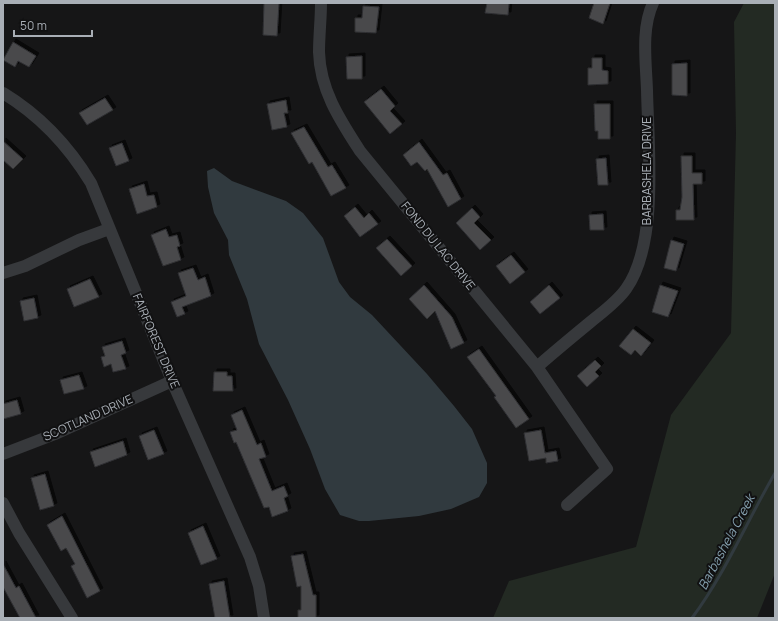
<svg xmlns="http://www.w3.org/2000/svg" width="778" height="621" viewBox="0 0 778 621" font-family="Manrope,sans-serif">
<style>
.green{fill:#232a23}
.water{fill:#313a3f}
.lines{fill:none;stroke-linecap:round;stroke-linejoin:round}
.stream{stroke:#313a3f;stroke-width:3}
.building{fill:#48494c;stroke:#303033;filter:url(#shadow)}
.minor{stroke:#37393c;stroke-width:12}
.labels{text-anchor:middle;stroke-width:4;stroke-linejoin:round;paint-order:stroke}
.street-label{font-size:12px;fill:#a9afb6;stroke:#111112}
.water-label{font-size:13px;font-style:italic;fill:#849fad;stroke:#111112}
</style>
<defs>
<filter id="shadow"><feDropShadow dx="3" dy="-3" stdDeviation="0" flood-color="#0009"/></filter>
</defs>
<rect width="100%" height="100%" fill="#161617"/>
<path class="green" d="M744,3H775V573L757,618H493L509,581L636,547L671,415L731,333L736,133L734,22Z"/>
<path class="water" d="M214,168L232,181L286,201L303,213L323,238L339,282L350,297L372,315L427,374L454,406L472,429L487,463V483L479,497L451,509L419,516L369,521H359L340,515L325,489L310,449L288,400L259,344L247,299L229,255L228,240L214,213L208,187L207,171Z"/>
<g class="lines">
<path class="stream" d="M692,618C725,574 747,521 775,473"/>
</g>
<path class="building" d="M264,3H279L277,36L263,35Z
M487,3H509L508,15L485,13Z
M594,3H610L603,24L589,18Z
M363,6L379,7L376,33L355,32V18H362Z
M13,42L36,56L29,67L18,61L15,67L3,60Z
M362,56V79H347L346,57Z
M592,58H602V70L608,71V84L588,85V68H592Z
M687,63V96L672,95V64Z
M381,89L395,106L390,111L402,124L390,134L364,102Z
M105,98L113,110L87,125L79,113Z
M286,100L288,113H284L287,127L272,130L267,104Z
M594,104H610V139H598V131H595Z
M304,127L328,167L332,165L346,188L331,196L312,162L309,164L291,133Z
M3,141L23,159L13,169L3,160Z
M419,142L443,175L447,173L461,199L448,207L427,169L425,171L417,162L411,166L403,155Z
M122,143L129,161L116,166L109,148Z
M681,156H692V173H702V184H693L694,220H676V210H680L682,197Z
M606,158L608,185H598L596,159Z
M144,184L147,196L154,195L157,207L137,214L129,189Z
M355,207L364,218L369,213L378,224L360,237L344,216Z
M472,208L480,217L474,223L491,240L480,250L456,223Z
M603,214L604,230H590L589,215Z
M166,229L169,237L177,235L180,246L177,247L181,260L163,266L151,235Z
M387,239L412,266L401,276L376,248Z
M671,240L684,244L676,271L664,268Z
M511,255L525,272L510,284L496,266Z
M193,268L198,280L205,277L211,296L182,307L185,314L177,317L171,302L186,296L178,273Z
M90,279L99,297L74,307L67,289Z
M424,285L452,317L464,343L451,349L435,311L427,319L409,299Z
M549,285L560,298L540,314L530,302Z
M660,285L678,291L668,317L652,312Z
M34,298L38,318L24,321L20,301Z
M633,329L651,343L641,356L635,350L631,355L619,346Z
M122,341L126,353L121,355L126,369L113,372L111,364L104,367L101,357L105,356L102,347Z
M479,349L529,419L516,428L494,397L496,396L467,357Z
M595,360L601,366L595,372L599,376L587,387L577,376Z
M214,372H227V376H232L233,391H213Z
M79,375L84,389L64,394L60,380Z
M17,400L21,414L3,419V404Z
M242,410L257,445L261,443L266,457L259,459L272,491L284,486L288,496L284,498L288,511L272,517L269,507L264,508L236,442L234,443L230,432L237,430L231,415Z
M154,430L164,454L148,460L139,436Z
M541,430L545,453L556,451L558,461L546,463V458L529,461L524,433Z
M123,441L127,455L95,467L90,452Z
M45,474L54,506L40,510L31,478Z
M62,516L100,591L87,598L71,566L75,564L66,548L61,551L47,525Z
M203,526L217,559L201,565L188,533Z
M303,554L313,595H316V618H298V610H301V586L297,587L291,556Z
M3,564L16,588L19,586L36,618H20L3,587Z
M224,581L230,618H215L209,584Z"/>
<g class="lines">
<path class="minor" d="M321,3C321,19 319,36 319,52C320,90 340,120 360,151L537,367L607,469L567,505
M3,93C41,116 68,145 91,183L172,381L250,557L259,586L264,618
M3,273L25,266L79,240L109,229
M537,367C554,352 571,338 588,324C601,313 616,303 626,289C659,243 648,145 647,90C646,62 641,29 653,3
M3,454L55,434L172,381
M3,503L19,533L72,618"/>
</g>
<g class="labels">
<g class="street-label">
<text transform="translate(647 171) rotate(-90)" y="4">BARBASHELA DRIVE</text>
<text transform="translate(438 246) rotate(51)" y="4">FOND DU LAC DRIVE</text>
<text transform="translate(156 341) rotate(67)" y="4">FAIRFOREST DRIVE</text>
<text transform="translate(88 418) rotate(-24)" y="4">SCOTLAND DRIVE</text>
</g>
<g class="water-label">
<text transform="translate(726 542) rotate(-62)" y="5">Barbashela Creek</text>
</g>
</g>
<rect width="778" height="621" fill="none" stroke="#a9afb6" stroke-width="8"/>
<path d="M14 30v6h78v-6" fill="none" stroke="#a9afb6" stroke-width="2"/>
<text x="20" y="30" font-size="12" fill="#a9afb6" stroke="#111112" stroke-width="3" paint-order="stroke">50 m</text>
</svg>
